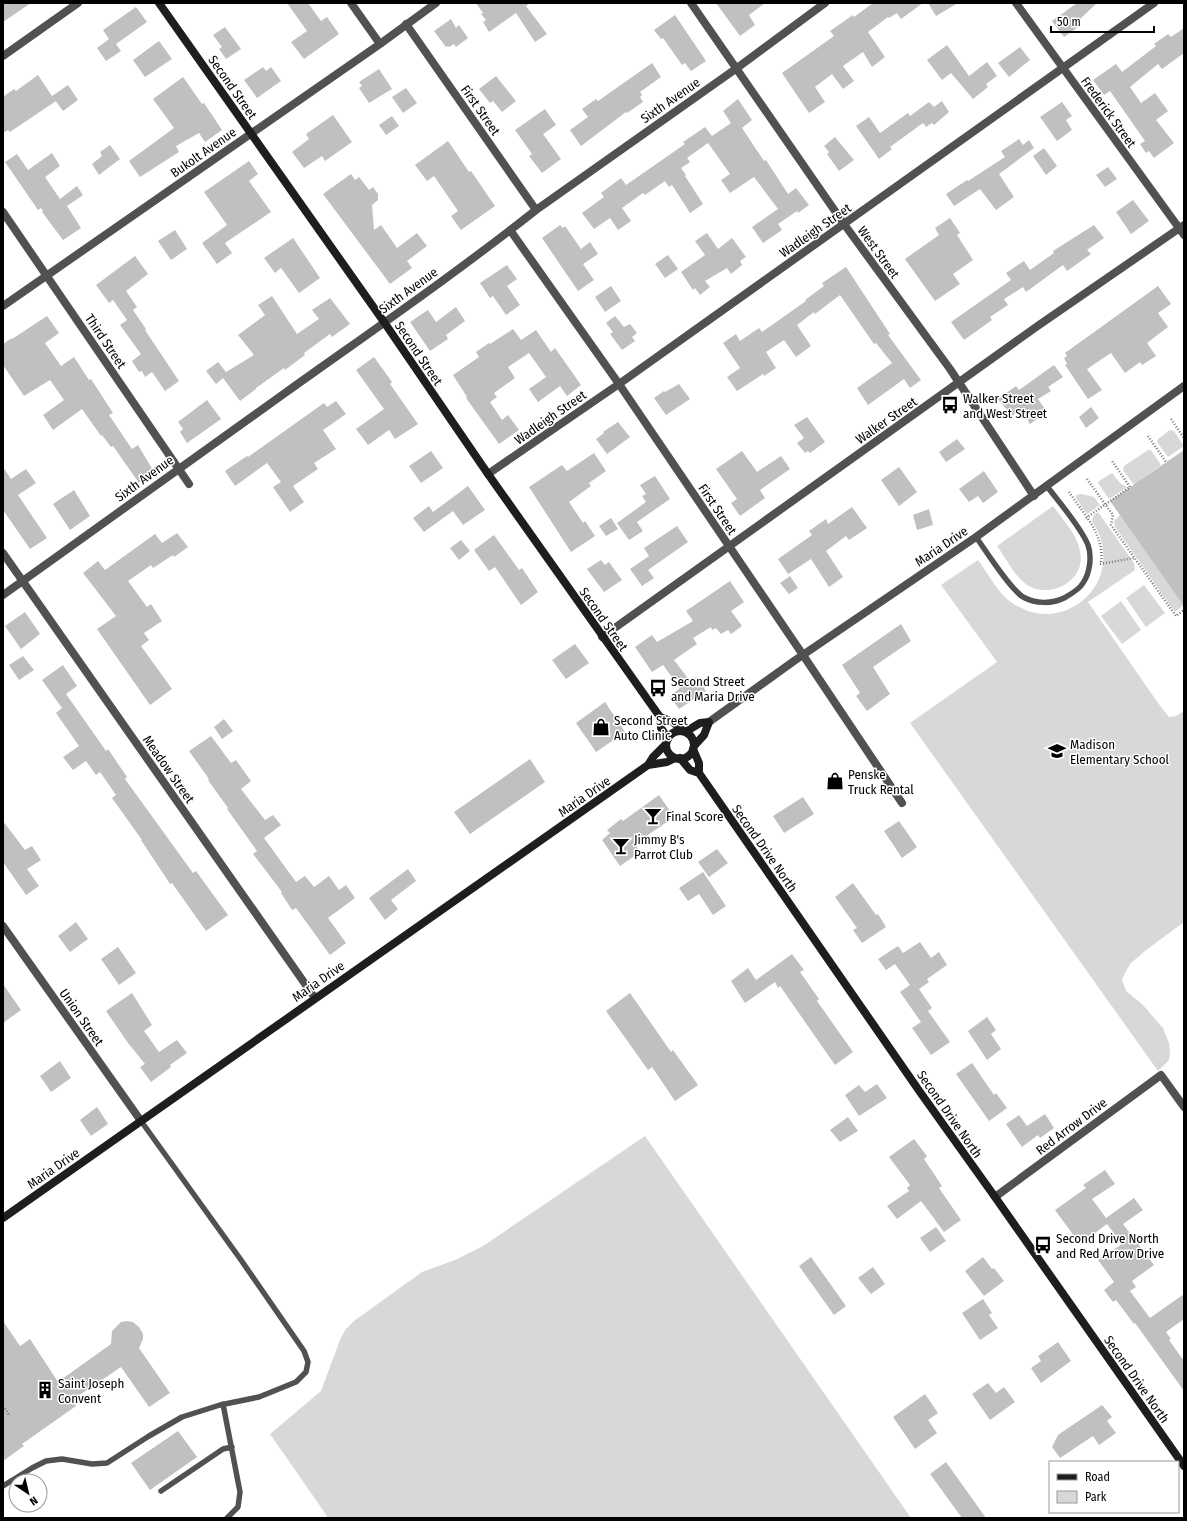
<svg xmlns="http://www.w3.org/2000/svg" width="1187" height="1521" viewBox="0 0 1187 1521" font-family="'Fira Sans Condensed',sans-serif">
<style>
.green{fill:#d8d8d8}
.building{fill:#c0c0c0}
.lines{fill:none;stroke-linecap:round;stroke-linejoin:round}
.path{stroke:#737373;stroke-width:2.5;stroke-dasharray:1 2;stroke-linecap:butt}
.lane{stroke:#515151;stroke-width:5.5}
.street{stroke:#515151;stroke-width:8}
.secondary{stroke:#1e1e1e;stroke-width:8}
.labels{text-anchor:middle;stroke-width:3;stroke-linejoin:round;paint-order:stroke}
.street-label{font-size:13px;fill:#000;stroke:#fff}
.poi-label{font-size:13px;fill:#000;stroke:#fff;text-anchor:start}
</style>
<rect width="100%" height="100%" fill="#fff"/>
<path class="green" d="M1170,430L1174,431L1184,446L1168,457L1157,442L1158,439Z
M1148,450H1151L1161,465L1134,485L1123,470L1124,466Z
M1112,473L1120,483L1127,487L1109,499L1098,483L1099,481Z
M1081,494L1094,497L1100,505L1087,514L1076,498V495Z
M1053,506C1063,520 1077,534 1080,551C1087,580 1051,600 1027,585C1016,578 1005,557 997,546Z
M1098,512L1134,563L1135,570L1088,602L1158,703L1169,717L1176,716L1184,711V922L1145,951L1130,964L1122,979L1126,991L1142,1004L1163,1028L1169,1043L1170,1053L1169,1060L1158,1071L910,723L997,662L941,585L978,560C987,572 995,588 1007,599C1012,604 1021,608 1028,611C1066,624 1107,593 1103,552C1103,540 1098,531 1092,521L1093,516Z
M1120,515L1184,605L1175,612L1115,527L1114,521Z
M1144,585L1165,613L1146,627L1126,598Z
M1121,601L1141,630L1122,644L1101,616Z
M645,1136L911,1518H324L327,1516L270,1434L321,1391L340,1340L345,1330L354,1321L422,1272L455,1260L483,1246Z"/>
<path class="building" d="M3,3H31L3,22Z
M287,3H308L321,21L327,17L339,34L304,59L291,42L307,31Z
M476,3H530L526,6L547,34L535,42L516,13L489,32L483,22L486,20L481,14L483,13Z
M716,3H765L749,15L755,25L740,36Z
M873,3H923L901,19L897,13L889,18L888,17L868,32L885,57L872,67L863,52L843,66L854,81L843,89L832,74L815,87L825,102L809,113L782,73L834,36L830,31L853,15L854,17Z
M928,3H958L936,16Z
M1077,3H1097L1078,21L1081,25L1064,37L1052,21Z
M136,7L147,22L116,44L121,51L106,61L97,48L109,39L103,30Z
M675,15L706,61L691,71L685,63L682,65L663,38L661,39L654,30Z
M451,19L456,28L459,25L468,38L456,47L454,44L449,47L448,46L446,47L434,31Z
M225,27L241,49L226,59L219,49L222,47L213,35Z
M1184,28V53L1162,69L1158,64L1130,87L1141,103L1155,93L1168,111L1156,120L1174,143L1154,158L1149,151L1146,153L1140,144L1145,141L1110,91L1104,95L1093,80L1116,64L1122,72L1156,46L1154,44L1168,34L1171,37Z
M159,41L172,59L145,77L133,60Z
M947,45L969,76L987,62L997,76L986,84L988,87L973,99L951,73L942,80L927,60Z
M1020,47L1030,60L1009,77L998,63Z
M652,63L661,77L640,92L642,95L640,97L643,102L627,113L626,112L581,146L570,130L588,117L582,109L596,99L598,101Z
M263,67L266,71L271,67L281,81L257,98L244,80Z
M379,69L392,89L369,103L359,88L362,86L359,82Z
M38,75L52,96L68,85L78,100L63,111L55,100L56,101L10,132L8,130L3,133V97L14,89L16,91Z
M496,76L516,101L502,112L493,101L490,103L479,89Z
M183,77L202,104L204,103L222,130L205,142L199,133L176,146L179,152L140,177L129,161L174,128L153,99Z
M406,88L417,103L403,113L392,97Z
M738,99L752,120L742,128L764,161L766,160L788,194L796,188L809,205L798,213L797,211L778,224L782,230L763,243L752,227L778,209L754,177L730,193L721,180L730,174L708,143L687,158L690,162L681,168L686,175L685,176L703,204L690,213L672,185L669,187L665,181L645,195L643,193L622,208L631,221L618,230L610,218L594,229L582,213L604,197L601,193L621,178L626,185L685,144L683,142L705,127L712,136L731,123L723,111Z
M942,101L949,112L934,125L932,123L926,127L923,123L890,147L892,149L879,159L856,126L869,117L880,133L908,113L910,116L929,102L934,107Z
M1062,102L1072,116L1066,120L1072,130L1057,141L1040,117Z
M545,109L556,125L543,134L561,159L542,173L529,156L532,154L515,130Z
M333,115L352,142L325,161L322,156L304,168L292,152L309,139L306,134Z
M392,116L399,126L386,135L379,125Z
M835,137L854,160L839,171L827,154L829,152L824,146Z
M1019,139L1023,145L1029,140L1034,148L999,174L1014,197L996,210L980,189L954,206L946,194L967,180L968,181L1005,157L1001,151Z
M448,141L469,172L471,171L495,206L461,230L451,216L458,211L434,176L427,181L415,165Z
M110,145L120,159L99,175L92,164L102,156L100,152Z
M1044,148L1057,166L1046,175L1033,156Z
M52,153L60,166L45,177L60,199L77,186L83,195L67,206L81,228L63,240L42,212L43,211L41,208L38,210L5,162L17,154L28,170Z
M249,161L258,174L249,181L271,212L225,243L232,253L217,264L202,243L227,225L204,192Z
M1108,167L1117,179L1105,187L1096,175Z
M351,174L355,180L359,177L369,190L373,187L378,194V200L372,205L374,230L381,225L397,248L417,233L427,246L407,261L412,268L390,284L323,194Z
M1133,200L1149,221L1131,234L1116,212Z
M950,218L960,233L957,235L973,260L953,274L960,284L935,301L905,259L939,235L935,228Z
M560,225L563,228L565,226L581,249L590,242L598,254L583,264L594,280L578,291L542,238Z
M1094,225L1104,238L1087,250L1091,254L1067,271L1063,265L1026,292L1023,287L1004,299L1008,305L990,317L992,320L964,340L951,322L1011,280L1006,273L1024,261L1030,270L1054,253L1053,251Z
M175,230L187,249L171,260L158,241Z
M707,233L718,249L732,238L746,257L740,261L742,265L731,274L727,268L705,281L710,287L700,295L695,288L693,290L681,272L705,255L695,241Z
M293,238L320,278L299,293L281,268L275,273L264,258Z
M668,255L678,269L665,278L655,264Z
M135,256L148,274L126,291L137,307L133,310L146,329L145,330L179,381L165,391L152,372L145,377L142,371L139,372L132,361L141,354L120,325L127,320L113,300L109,303L96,285Z
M507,265L517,279L507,286L520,305L506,315L493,296L490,298L480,283Z
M846,267L890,334L888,335L921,380L910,388L904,379L868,405L857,388L892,363L876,343L874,344L840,295L815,314L814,312L797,325L811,346L796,357L784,340L766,352L776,368L764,376L763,374L737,391L727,377L740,368L723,343L736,334L740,341L759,328L762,332L806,301L805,300L824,286L822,283Z
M611,286L621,301L605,312L595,297Z
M1158,286L1171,304L1158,313L1168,327L1147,343L1156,356L1142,365L1140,362L1125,373L1111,353L1087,369L1102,390L1088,399L1065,365L1067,364L1064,358L1067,356L1065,353Z
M272,296L297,334L319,319L312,310L330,298L350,324L332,337L330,334L304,353L305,355L285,370L284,368L256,388V389L240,401L223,378L216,384L206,371L218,362L226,372L254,355L238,335L265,315L258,305Z
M456,307L465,321L446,335L448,339L430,351L410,322L428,310L436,322Z
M47,316L59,333L45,343L61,366L74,357L89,380L91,379L113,413L109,415L132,449L138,445L154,472L139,483L113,446L111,447L102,435L101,436L82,409L53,430L43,415L64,400L50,380L24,396L3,365V344L12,338V339Z
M615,316L624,327L630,324L637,333L632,337L635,341L622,350L610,334L613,332L606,323Z
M513,329L521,340L536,330L551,352L555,348L581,385L567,396L560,386L538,402L529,389L546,377L529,353L508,367L515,378L494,393L497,397L490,402L502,420L508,415L519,430L499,444L466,398L467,397L453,375L479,357L476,352L489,343L490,344Z
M374,357L392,382L390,384L418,424L395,439L389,430L368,445L356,429L384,409L356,370Z
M1054,365L1063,377L1048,387L1051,391L1038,399L1047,412L1030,424L1021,409L1012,416L998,399L1016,386L1019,390Z
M679,384L690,399L666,415L654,398L664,391L665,392Z
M207,400L221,419L187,443L180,432L183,429L178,422Z
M336,401L346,414L323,430L336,449L314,463L318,469L293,486L304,502L290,512L273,487L281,482L267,463L235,486L225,471L247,456L248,457L324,403L327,407Z
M1091,407L1099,418L1086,428L1079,417Z
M807,417L825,442L810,453L808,451L805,453L797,443L804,438L794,425Z
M618,422L630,437L607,454L596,439L604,433L603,432Z
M957,439L965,449L946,462L939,452Z
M1184,450V606L1110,501Z
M431,451L443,468L421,483L409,466Z
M742,451L757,472L781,456L790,469L760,490L765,498L740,516L731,503L737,499L716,469Z
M594,453L606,471L589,483L591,486L569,502L583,523L585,521L595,536L571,552L529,487L562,465L567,471Z
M3,467L11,479L26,469L36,483L18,495L47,538L30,549L3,510Z
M899,467L917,492L899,506L881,480Z
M984,471L998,492L983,503L978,496L969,502L959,489Z
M655,476L670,499L637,522L643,531L629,540L617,523L646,502L642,496L646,494L640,485Z
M468,486L485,510L463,525L453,511L424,532L413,518L429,506L433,512Z
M74,490L90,516L70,530L53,504Z
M852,507L867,528L849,540L846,536L826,551L843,577L829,587L811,559L788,574L778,559L812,535L809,531L826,519L828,524Z
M929,509L933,525L917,530L913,515Z
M611,518L618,529L606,536L599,526Z
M677,526L688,542L648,570L654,578L642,586L630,569L649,556L644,548Z
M177,533L188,547L174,557L173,555L153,568L151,565L128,581L147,607L151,604L162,621L144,633L149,640L141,646L172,689L150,705L97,629L116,616L83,573L98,561L105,570L155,534L162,543Z
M494,535L519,570L522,568L538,592L521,605L495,567L489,571L474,550Z
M461,540L470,551L459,560L450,548Z
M601,560L605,565L609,562L622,580L604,592L587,569Z
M790,576L798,588L789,594L780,583Z
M730,581L744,602L731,611L742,626L731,634L728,630L721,634L716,628L712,630L711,627L693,638L697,644L674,660L690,681L696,677L706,691L679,709L670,696L680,688L663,665L652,672L635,647L652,635L657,642L693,621L686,611Z
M25,612L40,634L21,649L5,626Z
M901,624L911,641L873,667L890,694L867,711L856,696L860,693L842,665Z
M575,644L589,663L566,679L552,660Z
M23,656L34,670L19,680L9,665Z
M63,665L77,686L66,694L106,751L108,749L127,777L125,779L193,873L196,871L228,915L206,931L172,883L170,884L141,840H142L112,798L116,795L100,772L96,775L86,761L73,770L63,757L79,746L56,713L62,708L42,680Z
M605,702L625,732L596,752L576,723Z
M224,719L233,731L222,739L214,727Z
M211,736L231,763L236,760L251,781L241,789L265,820L273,815L281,825L264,838L296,882L305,876L314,887L329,876L339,890L346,885L355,898L328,918L346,943L330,955L296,908L292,910L281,893L282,892L253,854L257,851L227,809L228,808L208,780L209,779L189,751Z
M530,759L545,782L470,834L454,812Z
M659,795L674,817L635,844L640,852L620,866L602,840L610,833L607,830L621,819L623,821Z
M803,797L814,814L784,833L773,816Z
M3,821L25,850L32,846L41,860L27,869L39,886L26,895L3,862Z
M899,821L917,847L902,858L884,831Z
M717,849L728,863L709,877L698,862Z
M408,869L416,881L391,900L398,909L385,920L369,898Z
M703,872L726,906L713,915L699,894L688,901L679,888Z
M853,883L876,915L878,914L886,927L862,943L853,930L857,928L835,897Z
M76,922L88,939L70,952L58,936Z
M920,942L931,958L939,952L947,965L927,979L929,982L919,989L932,1008L928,1011L950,1042L931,1055L912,1028L921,1022L900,992L910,985L895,964L886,970L878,959L898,946L903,953Z
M118,947L136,973L119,985L101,959Z
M792,954L804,970L800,972L819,999L817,1001L853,1052L835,1065L780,986L778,988L775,982L745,1003L731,981L748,968L756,980Z
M3,984L21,1010L3,1023Z
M132,993L152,1025L144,1031L159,1052L177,1040L187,1053L170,1065L171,1067L151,1082L140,1067L145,1064L128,1043L106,1011Z
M630,993L671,1052L673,1050L698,1085L675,1101L652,1067L648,1070L606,1011Z
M987,1017L996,1030L991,1034L1001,1049L987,1060L968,1031Z
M60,1061L71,1078L51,1092L40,1076Z
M972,1063L994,1095L996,1093L1007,1108L989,1121L956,1074Z
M877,1084L887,1098L859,1116L845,1095L859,1085L865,1092Z
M97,1107L108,1124L91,1136L80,1120Z
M1045,1114L1054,1128L1040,1138L1038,1135L1022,1147L1006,1124L1019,1115L1027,1126Z
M848,1117L858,1131L840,1142L830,1130Z
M914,1139L927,1156L924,1159L942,1186L939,1188L961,1220L944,1232L921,1201L897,1219L887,1206L909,1191L907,1188L910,1185L889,1157Z
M1105,1170L1115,1184L1092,1199L1106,1218L1134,1198L1143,1210L1123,1224L1154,1265L1132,1281L1136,1287L1130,1291L1150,1318L1184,1294V1319L1166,1332L1171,1339L1169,1340L1184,1361V1391L1135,1323L1134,1324L1116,1300L1113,1302L1104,1290L1114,1282L1098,1260L1122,1244L1107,1224L1080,1244L1055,1210L1086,1188L1083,1185Z
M936,1227L946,1241L930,1252L920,1238Z
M811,1257L846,1306L834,1315L799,1266Z
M983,1257L992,1269L994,1268L1004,1281L984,1296L965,1271Z
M873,1267L885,1284L871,1294L858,1278Z
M983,1299L992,1313L989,1315L998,1328L980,1340L962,1313Z
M3,1321L20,1346L30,1339L58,1382L111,1344L112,1331L121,1322L127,1321L133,1322L139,1327L143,1334V1339L139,1348L170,1393L149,1407L121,1367L72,1400L76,1406L22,1444L24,1446L3,1461Z
M1058,1342L1071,1361L1041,1383L1031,1368L1041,1361L1038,1356Z
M988,1383L996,1393L1004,1387L1015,1402L990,1420L972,1394Z
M925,1394L938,1413L928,1420L937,1433L915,1449L893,1417Z
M1102,1405L1112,1417L1107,1421L1116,1433L1099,1445L1093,1436L1060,1458L1052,1447L1058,1435Z
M178,1431L197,1457L150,1490L131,1463Z
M946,1462L986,1518H962L930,1474Z"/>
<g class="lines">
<path class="path" d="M1171,419L1184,438
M1148,436L1166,462
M1087,479L1113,515L1111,525L1176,616L1184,610
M1069,492C1083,513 1105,535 1101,562
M1086,518L1130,487L1112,461
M1100,564L1134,558
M3,1406L10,1416"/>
<path class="lane" d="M976,537C986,551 1010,589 1023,597C1036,604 1052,604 1064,598C1071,594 1079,590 1083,583C1090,573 1092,556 1088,545C1081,527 1058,501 1046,485
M223,1404L240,1492L238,1507L227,1518
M3,1486L32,1468L46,1461L62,1459L92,1464L107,1463L149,1436L182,1417L220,1405L259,1397L296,1382L306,1372L308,1362L304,1351L241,1260L141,1121
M161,1491L223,1449L232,1447"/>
<path class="street" d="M351,3L380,44
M691,3L844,224L950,369L1034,496
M1016,3L1184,235
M406,24L536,210
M3,56L78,3
M3,212L189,484
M510,230L619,384L803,655L902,803
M3,306L380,44L436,3
M488,474L619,384L1154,3
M3,553L315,998
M3,595C97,528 190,460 285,393C369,333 455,274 536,210L737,68L825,3
M602,637L1039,325L1184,225
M709,722L794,661L976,537L1184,386
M3,926L141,1121
M995,1197L1161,1075L1184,1107"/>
<path class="secondary" d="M159,3L384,322L488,474L660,717
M666 745a14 14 0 1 1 28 0a14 14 0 1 1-28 0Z
M685,732L700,723L709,722L704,735L694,746
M668,739L661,728L660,717L673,722L683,731
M666,744L653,757L648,765L667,762L675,758
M693,749L699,763V773
M680,758L690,770L699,773
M699,773L920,1092L995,1197L1184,1466
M3,1218L648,765"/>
</g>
<defs>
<g id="bus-bare" transform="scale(1.38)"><path d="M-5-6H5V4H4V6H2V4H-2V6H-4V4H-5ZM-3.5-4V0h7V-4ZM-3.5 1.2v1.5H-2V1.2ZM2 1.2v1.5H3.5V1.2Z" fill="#000" stroke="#fff" stroke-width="2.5" paint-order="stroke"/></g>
<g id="shop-bare" transform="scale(1.38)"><path d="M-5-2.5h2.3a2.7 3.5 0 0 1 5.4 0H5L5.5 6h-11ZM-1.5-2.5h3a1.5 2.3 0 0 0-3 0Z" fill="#000" stroke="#fff" stroke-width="2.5" paint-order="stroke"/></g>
<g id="school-bare" transform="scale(1.38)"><path d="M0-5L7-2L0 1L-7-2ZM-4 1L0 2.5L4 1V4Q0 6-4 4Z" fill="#000" stroke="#fff" stroke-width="2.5" paint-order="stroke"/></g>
<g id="bar-bare" transform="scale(1.38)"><path d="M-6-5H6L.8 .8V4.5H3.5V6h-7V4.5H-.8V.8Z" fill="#000" stroke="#fff" stroke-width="2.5" paint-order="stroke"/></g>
<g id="building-bare" transform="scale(1.38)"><path d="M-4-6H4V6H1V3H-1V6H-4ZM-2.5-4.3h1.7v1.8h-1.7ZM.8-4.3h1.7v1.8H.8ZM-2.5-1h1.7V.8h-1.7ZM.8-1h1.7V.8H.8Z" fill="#000" stroke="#fff" stroke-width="2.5" paint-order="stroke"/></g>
</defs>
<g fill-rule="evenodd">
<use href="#bus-bare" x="950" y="405"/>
<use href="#bus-bare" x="658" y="688"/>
<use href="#shop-bare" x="601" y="727"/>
<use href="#school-bare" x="1057" y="751"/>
<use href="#shop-bare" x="835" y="781"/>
<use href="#bar-bare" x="653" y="816"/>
<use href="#bar-bare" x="621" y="846"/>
<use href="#bus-bare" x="1043" y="1245"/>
<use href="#building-bare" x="45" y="1390"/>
</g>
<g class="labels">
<g class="street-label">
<text transform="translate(233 87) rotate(55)" y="5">Second Street</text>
<text transform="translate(670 100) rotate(-35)" y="5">Sixth Avenue</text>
<text transform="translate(481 110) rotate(55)" y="5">First Street</text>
<text transform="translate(1109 112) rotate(54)" y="5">Frederick Street</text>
<text transform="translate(203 152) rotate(-35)" y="5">Bukolt Avenue</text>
<text transform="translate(815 230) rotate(-35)" y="5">Wadleigh Street</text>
<text transform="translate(879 252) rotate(54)" y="5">West Street</text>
<text transform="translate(408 290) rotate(-36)" y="5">Sixth Avenue</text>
<text transform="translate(106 341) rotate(56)" y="5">Third Street</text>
<text transform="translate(419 353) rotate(56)" y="5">Second Street</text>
<text transform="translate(550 417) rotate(-35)" y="5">Wadleigh Street</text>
<text transform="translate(886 420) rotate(-35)" y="5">Walker Street</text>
<text transform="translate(144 478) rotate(-36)" y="5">Sixth Avenue</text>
<text transform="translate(718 509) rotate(56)" y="5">First Street</text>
<text transform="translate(941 546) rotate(-34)" y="5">Maria Drive</text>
<text transform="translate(604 619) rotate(55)" y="5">Second Street</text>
<text transform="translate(169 769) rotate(55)" y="5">Meadow Street</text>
<text transform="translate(584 796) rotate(-35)" y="5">Maria Drive</text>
<text transform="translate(765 848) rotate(55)" y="5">Second Drive North</text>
<text transform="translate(318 981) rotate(-35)" y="5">Maria Drive</text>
<text transform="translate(82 1017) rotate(55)" y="5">Union Street</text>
<text transform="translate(950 1114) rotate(55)" y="5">Second Drive North</text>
<text transform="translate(1071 1126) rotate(-37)" y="5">Red Arrow Drive</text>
<text transform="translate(53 1168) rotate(-35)" y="5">Maria Drive</text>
<text transform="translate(1137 1379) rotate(55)" y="5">Second Drive North</text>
</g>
<g class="poi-label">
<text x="963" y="403">Walker Street<tspan x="963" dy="15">and West Street</tspan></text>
<text x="671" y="686">Second Street<tspan x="671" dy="15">and Maria Drive</tspan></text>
<text x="614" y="725">Second Street<tspan x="614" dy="15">Auto Clinic</tspan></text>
<text x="1070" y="749">Madison<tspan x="1070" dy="15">Elementary School</tspan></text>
<text x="848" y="779">Penske<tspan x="848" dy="15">Truck Rental</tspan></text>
<text x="666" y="821">Final Score</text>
<text x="634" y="844">Jimmy B's<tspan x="634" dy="15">Parrot Club</tspan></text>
<text x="1056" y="1243">Second Drive North<tspan x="1056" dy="15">and Red Arrow Drive</tspan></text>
<text x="58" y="1388">Saint Joseph<tspan x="58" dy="15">Convent</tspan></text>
</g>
</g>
<rect width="1187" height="1521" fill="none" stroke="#000000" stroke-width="8"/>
<rect x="1049" y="1461" width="130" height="52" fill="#ffffff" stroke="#999999"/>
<rect x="1057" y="1474" width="20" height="6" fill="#1e1e1e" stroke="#999999"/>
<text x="1085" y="1481" font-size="12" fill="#000000">Road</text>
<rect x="1057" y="1491" width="20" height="12" fill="#d8d8d8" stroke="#999999"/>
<text x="1085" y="1501" font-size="12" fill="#000000">Park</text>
<g transform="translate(28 1493) rotate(145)"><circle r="19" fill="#ffffff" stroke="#999999"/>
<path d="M0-3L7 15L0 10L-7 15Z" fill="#000000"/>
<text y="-6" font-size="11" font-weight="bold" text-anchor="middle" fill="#000000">N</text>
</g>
<path d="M1051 26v6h103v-6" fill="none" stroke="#000000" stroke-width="2"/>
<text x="1057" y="26" font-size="12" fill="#000000" stroke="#ffffff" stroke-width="3" paint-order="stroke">50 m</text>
</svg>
